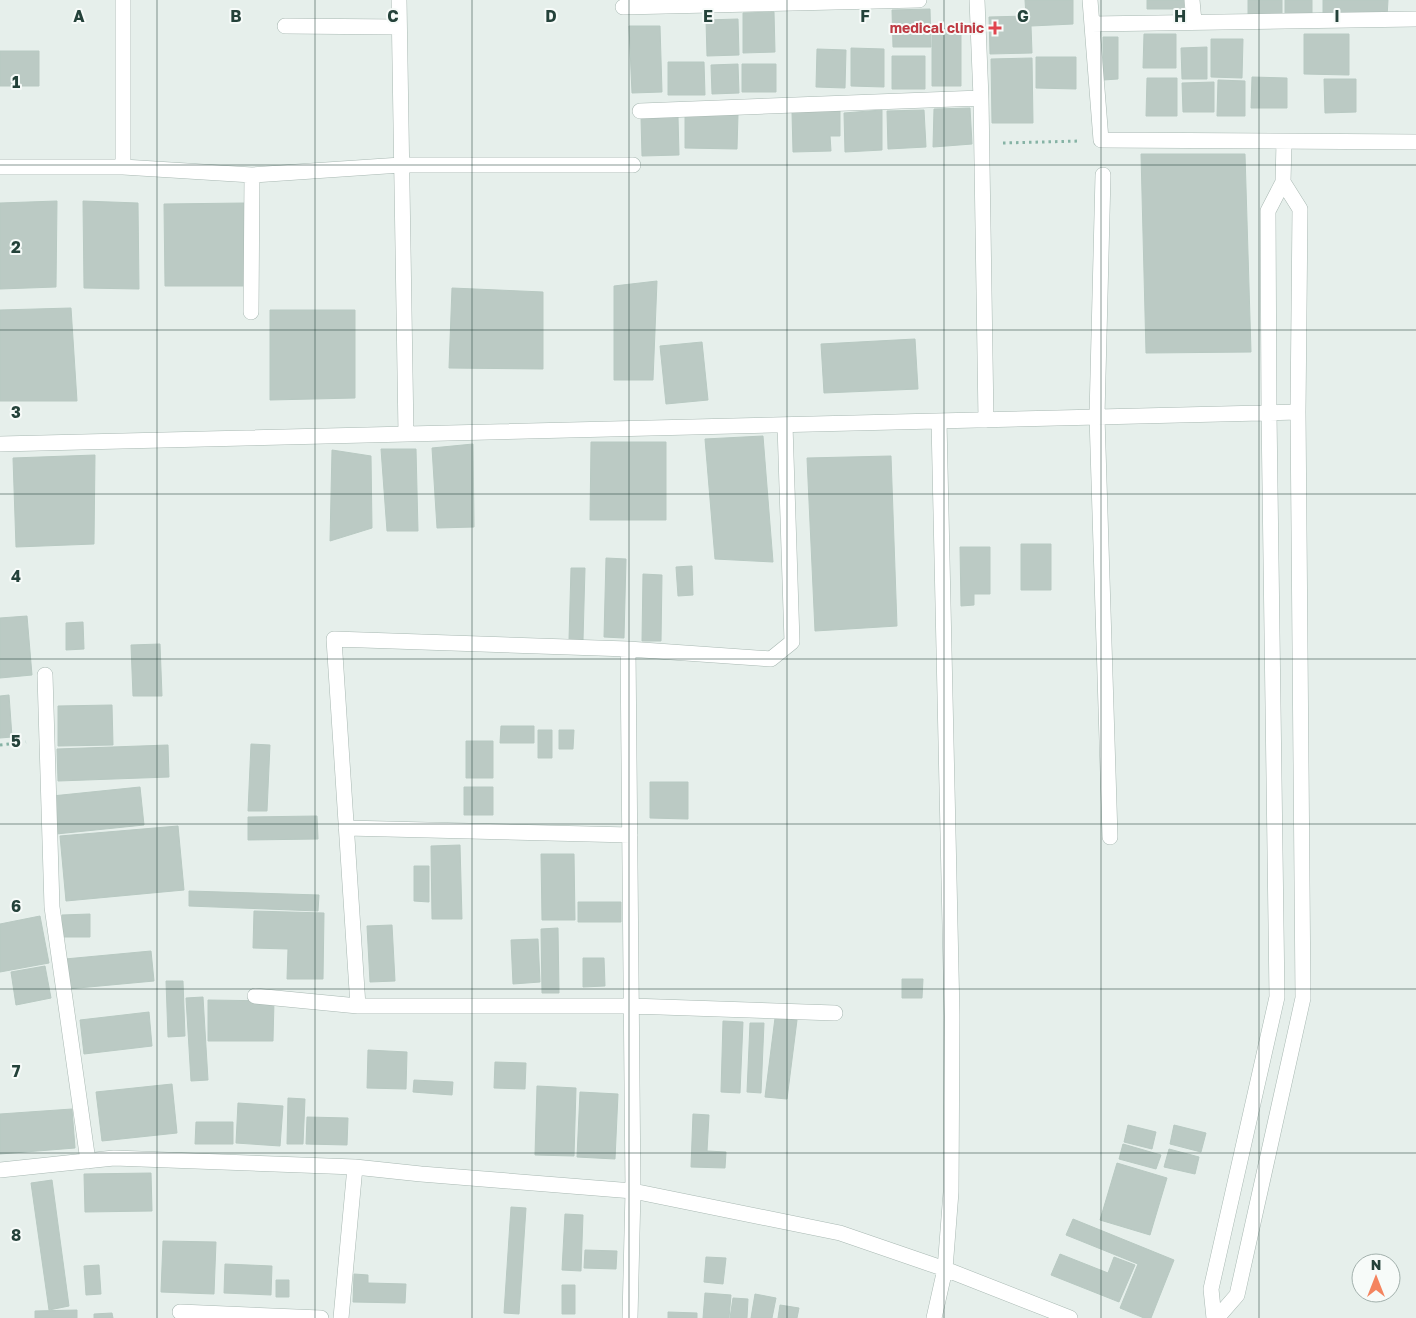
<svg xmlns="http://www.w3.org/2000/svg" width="1416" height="1318" viewBox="0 0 1416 1318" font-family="'Golos Text',sans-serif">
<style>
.building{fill:#bbcac4;stroke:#b8c9c2}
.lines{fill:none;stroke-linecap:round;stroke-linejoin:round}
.minor-casing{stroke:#a8b8b2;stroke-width:16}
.path{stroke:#86b3a5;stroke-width:3;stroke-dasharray:2.5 4;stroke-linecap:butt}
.minor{stroke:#fff;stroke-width:15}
.grid{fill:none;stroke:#24423a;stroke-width:1;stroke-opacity:0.55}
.health-dot{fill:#e0444e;stroke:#f7fbf9;stroke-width:2}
.labels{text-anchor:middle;stroke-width:4;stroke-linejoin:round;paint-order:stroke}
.health-label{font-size:14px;font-weight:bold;fill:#be3a42;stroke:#f7fbf9;text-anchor:end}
.grid-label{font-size:16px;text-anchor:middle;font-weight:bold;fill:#24423a;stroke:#f7fbf9;stroke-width:4;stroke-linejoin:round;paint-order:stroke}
</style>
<rect width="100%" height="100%" fill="#e6efeb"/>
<path class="building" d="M1025,0H1073V24L1031,26L1032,53L990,54L989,17L1026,16Z
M1147,0H1184V9H1147Z
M1248,0H1282V21L1248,22Z
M1285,0H1312V20H1285Z
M1323,0H1388L1387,17L1323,16Z
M930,9L931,47H893L892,10Z
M774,12L775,52L743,53V13Z
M738,19L739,55L707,56L706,20Z
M629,26H660L662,92L632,93Z
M932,29H961V86H932Z
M1144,34H1176V68H1143Z
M1304,34H1349V75L1304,74Z
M1103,37H1118V79L1103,80Z
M1211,39H1243L1242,78L1211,77Z
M1207,47V79H1182L1181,48Z
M851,48L884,49V87L851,86Z
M817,49L846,50L845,88L816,87Z
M0,51H39V86H0Z
M892,56H925V89H892Z
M1036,57H1076V89L1036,88Z
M1032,58L1033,123H992L991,59Z
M668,62H704L705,95H668Z
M738,64L739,93L712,94L711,65Z
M742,64H776V92H742Z
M1252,77L1287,78V108H1251Z
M1147,78H1177V116H1146Z
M1324,79H1356V112L1325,113Z
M1218,80L1245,81V116H1217Z
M1214,82V112H1183L1182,83Z
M970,108L972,144L933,147L934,109Z
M882,110V150L845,152L844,113Z
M924,110L926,147L888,149L887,111Z
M840,111V136H830L831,151L793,152L792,112Z
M685,114H738L737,149L685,148Z
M678,117L679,155L642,156L641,118Z
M1141,154H1245L1251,352L1146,353Z
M57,201L56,287L0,289V203Z
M83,201L138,203L139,289L84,288Z
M245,203L246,286H165L164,204Z
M657,281L653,380H614V286Z
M452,288L543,292V369L449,368Z
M71,308L77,401H0V310Z
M270,310H355V398L270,400Z
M915,339L918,389L824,393L821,344Z
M702,342L708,400L666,404L660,346Z
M763,436L773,562L715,559L705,439Z
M591,442H666V520H590Z
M473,444L474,527L437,528L432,448Z
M381,449H416L418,531H387Z
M332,450L371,456L372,528L330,541Z
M95,455L94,544L16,547L13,458Z
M891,456L897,626L815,631L807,458Z
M1021,544H1051V590H1021Z
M960,547H990V594H974V605L961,606Z
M606,558L626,559L624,638L604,637Z
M692,566L693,595L678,596L676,567Z
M571,568H585L583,640H569Z
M643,574L662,575L661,641H642Z
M27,616L32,675L0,678V618Z
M83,622L84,649L66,650V623Z
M160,644L162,696H133L131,645Z
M9,695L12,737L0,738V696Z
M112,705L113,745L58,746V706Z
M501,726H534V743H500Z
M538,730H552V758H538Z
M559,730H574L573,749H559Z
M466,741H493V778H466Z
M251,744L270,745L267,811H248Z
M168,745L169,777L58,781L57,749Z
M650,782H688V819L650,818Z
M140,787L144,825L56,834L52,796Z
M464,787H493V815H464Z
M317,816L318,839L248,840V817Z
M178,826L184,890L66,901L60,836Z
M460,845L462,919H432L431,846Z
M541,854H574L575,920H542Z
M414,866H429V902L414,901Z
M189,891L319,895L318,911L189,906Z
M578,902H621V922H578Z
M254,911L324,913L323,979H287L288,949L253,948Z
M90,914V937H63L62,915Z
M40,916L49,963L0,972V924Z
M392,925L395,981L370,982L367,926Z
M558,928L559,993H542L541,929Z
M538,939L540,982L513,984L511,940Z
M151,951L154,981L67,989L65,959Z
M583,958H604L605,986L583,987Z
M45,966L51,998L16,1005L11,972Z
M902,979H923L922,998H902Z
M166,981H183L185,1036L168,1037Z
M203,997L208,1080L191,1081L186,998Z
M208,1000L274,1001L273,1041H208Z
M149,1012L152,1046L84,1054L80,1020Z
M775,1018L797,1020L787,1099L765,1097Z
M723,1021L743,1022L740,1093L721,1092Z
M750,1023H764L761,1093L747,1092Z
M368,1050L407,1052L406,1089L367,1088Z
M495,1062L526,1063L525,1089L494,1088Z
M414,1080L453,1082L452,1095L413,1092Z
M172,1084L177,1133L102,1141L96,1092Z
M537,1086L576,1088L574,1156L535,1155Z
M580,1092L618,1094L615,1159L577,1157Z
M288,1098L305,1099L303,1144H287Z
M238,1103L283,1106L280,1146L236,1143Z
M72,1109L75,1148L0,1154V1114Z
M693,1114L709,1115L707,1151L726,1152L725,1168L691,1167Z
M307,1117L348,1118L347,1145L306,1144Z
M196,1122H233V1144H195Z
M1128,1125L1156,1132L1152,1149L1124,1142Z
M1174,1125L1206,1133L1201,1152L1170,1144Z
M1123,1144L1161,1155L1156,1169L1119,1159Z
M1169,1149L1199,1157L1195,1174L1164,1167Z
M1117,1163L1167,1178L1150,1235L1100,1220Z
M151,1173L152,1211L85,1212L84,1174Z
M52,1180L69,1306L49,1310L31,1183Z
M511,1207L526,1208L519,1314L504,1313Z
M565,1214L583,1215L581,1271L562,1270Z
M1073,1219L1174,1260L1151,1318H1144L1120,1308L1138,1264L1066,1235Z
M163,1241L216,1242L214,1294L161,1292Z
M585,1250L617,1251L616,1269L584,1268Z
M1060,1254L1108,1273L1114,1257L1135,1265L1119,1302L1051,1275Z
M706,1257L726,1258L723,1284L704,1282Z
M225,1264L272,1266L271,1295L224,1293Z
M99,1265L101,1294L86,1295L84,1266Z
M354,1274L368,1275V1283L406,1284L405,1303L353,1302Z
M276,1280H289V1297H276Z
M562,1285H575V1314H562Z
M705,1293L731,1295L729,1318H703Z
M755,1294L776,1298L772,1318H751Z
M733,1298L748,1299L747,1318H730Z
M780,1305L799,1308L797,1318H778Z
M77,1310V1318H35V1311Z
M668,1312L697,1313V1318H668Z
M112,1313L113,1318H94V1314Z"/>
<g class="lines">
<g class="minor-casing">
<path id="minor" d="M399,0L406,434
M977,0L981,98L986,420
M1090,0L1101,140L1416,142
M1192,0L1194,22
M623,7L919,0
M1092,24L1416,19
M285,26L399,27
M640,111L981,98
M0,167H123L252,175L401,165H633
M123,167V0
M1103,175L1097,416L1110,837
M251,312L252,175
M0,444L1298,412
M628,649L633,1191L630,1318
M45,675L52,907L88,1161
M346,828L630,835
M255,996L358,1006H631L835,1013
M358,1006L334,639L628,649L771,659L792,642L785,425
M0,1170L114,1158L355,1167L421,1174L633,1191L840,1233L945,1269L1070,1318
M180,1312L321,1318
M341,1318L355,1167
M934,1318L945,1269L951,1192L952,1016L939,421
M1214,1318L1211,1289L1277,997L1269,413L1268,211L1283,182L1284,142
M1217,1318L1237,1295L1303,998L1298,412L1300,209L1283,182"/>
</g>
<path class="path" d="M1003,143L1081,141
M0,745L26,742"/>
<use href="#minor" class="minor"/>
</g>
<path class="grid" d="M157,0V1318M315,0V1318M472,0V1318M629,0V1318M787,0V1318M944,0V1318M1101,0V1318M1259,0V1318M0,165H1416M0,330H1416M0,494H1416M0,659H1416M0,824H1416M0,989H1416M0,1153H1416"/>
<path class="health-dot" d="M992.5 20.5h5v5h5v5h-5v5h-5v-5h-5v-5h5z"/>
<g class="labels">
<g class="health-label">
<text x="984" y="33">medical clinic</text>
</g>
</g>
<g class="grid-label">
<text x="79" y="22">A</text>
<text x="236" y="22">B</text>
<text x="393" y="22">C</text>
<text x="551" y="22">D</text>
<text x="708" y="22">E</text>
<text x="865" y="22">F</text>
<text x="1023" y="22">G</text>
<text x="1180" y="22">H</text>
<text x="1337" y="22">I</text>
<text x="16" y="88">1</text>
<text x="16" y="253">2</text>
<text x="16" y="418">3</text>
<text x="16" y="582">4</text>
<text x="16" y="747">5</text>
<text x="16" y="912">6</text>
<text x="16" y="1077">7</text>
<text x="16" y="1241">8</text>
</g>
<g transform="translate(1376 1278)"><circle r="24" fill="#f7fbf9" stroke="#a3b1ad"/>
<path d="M0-4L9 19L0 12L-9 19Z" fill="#f4845f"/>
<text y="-8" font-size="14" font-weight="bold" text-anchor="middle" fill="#24423a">N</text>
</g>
</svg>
